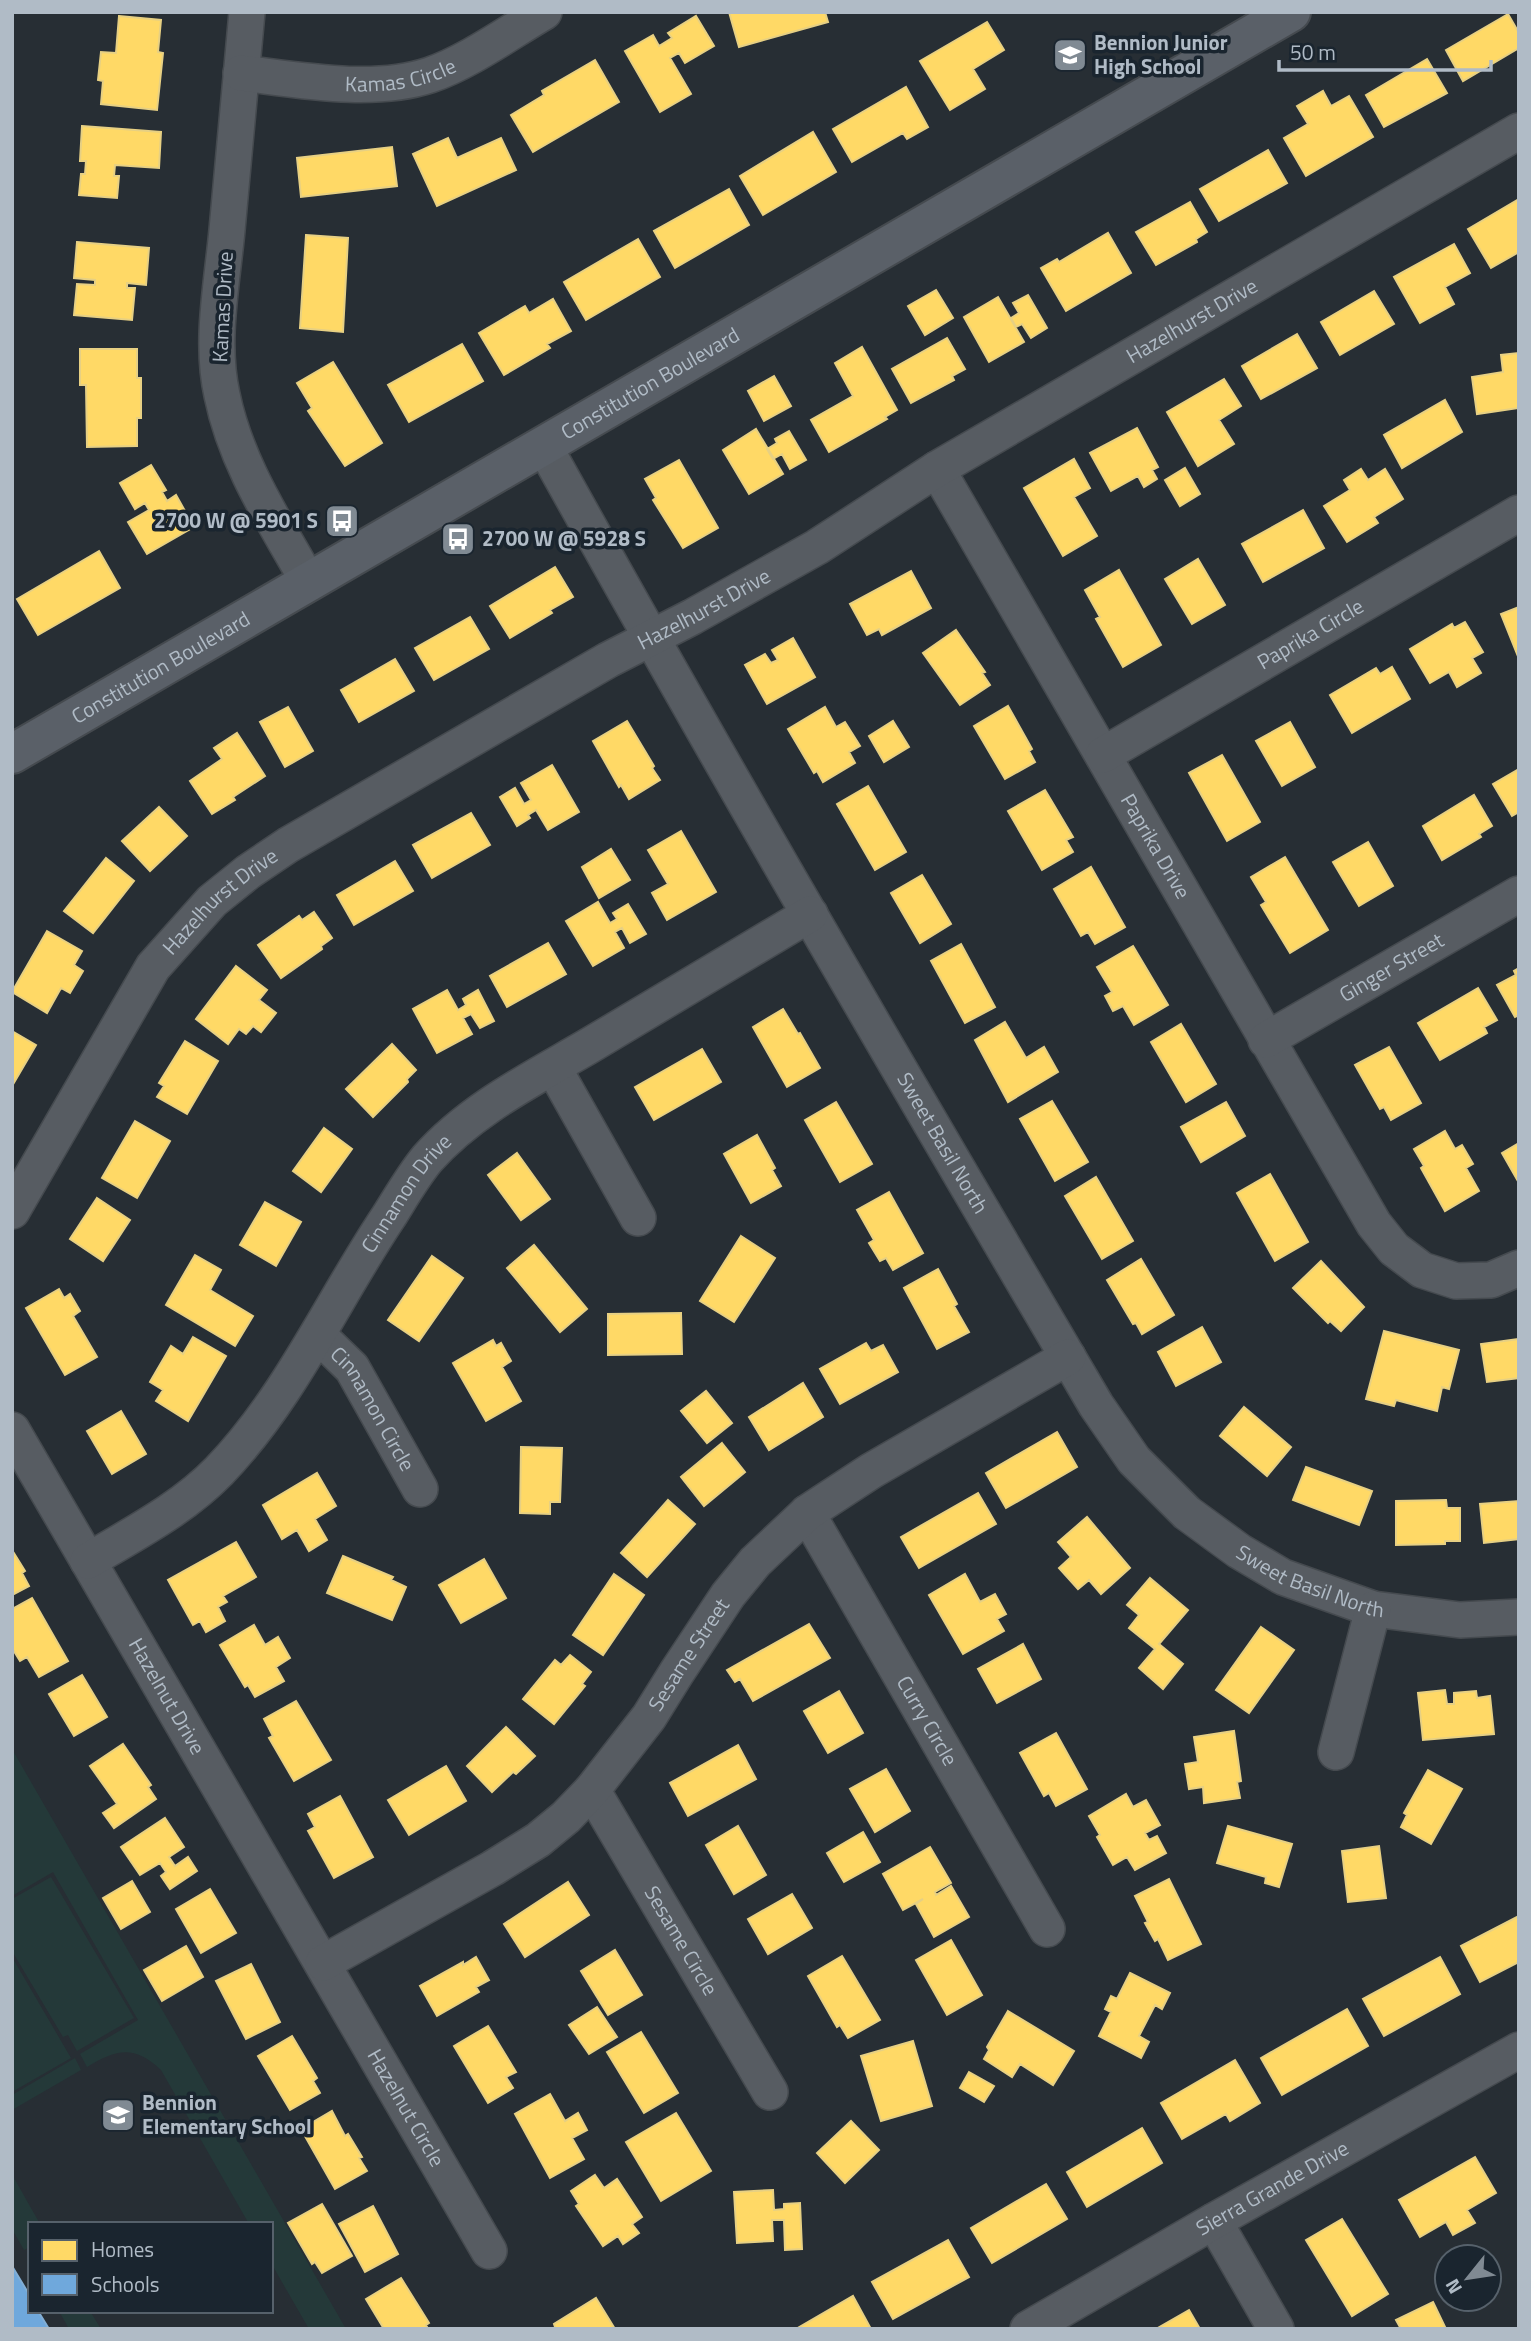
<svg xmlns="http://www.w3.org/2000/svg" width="1531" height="2341" viewBox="0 0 1531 2341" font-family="'Titillium Web',sans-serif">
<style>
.green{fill:#243939}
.homes{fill:#ffd966;stroke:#e7d083;stroke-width:2}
.schools{fill:#6fa8dc;stroke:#82aed5;stroke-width:2}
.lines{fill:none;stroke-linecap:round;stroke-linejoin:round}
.street-casing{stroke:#454a4f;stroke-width:38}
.secondary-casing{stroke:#454a4f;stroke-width:42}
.street{stroke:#575c62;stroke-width:35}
.secondary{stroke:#5a6068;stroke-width:38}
.labels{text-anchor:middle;stroke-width:7;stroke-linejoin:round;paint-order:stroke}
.poi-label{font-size:21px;font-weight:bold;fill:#b0bbc6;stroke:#1a252f;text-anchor:start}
.street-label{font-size:21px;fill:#b0bbc6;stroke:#1a252f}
</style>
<rect width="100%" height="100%" fill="#272e34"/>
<path class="green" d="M12,1749L346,2329H309L271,2263V2224H249L161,2070C134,2045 117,2049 87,2067L80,2054L138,2020L53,1872L12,1896Z
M51,1877L134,2018L77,2051L68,2035L63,2037L12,1951V1899Z
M12,1957L71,2058L12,2092Z
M75,2058L81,2070L12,2110V2095Z
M14,2178L40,2224H30V2247L24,2250L12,2229V2179Z
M59,2311H90L101,2329H69Z"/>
<path class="homes" d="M729,12H825L828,22L739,47Z
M1508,14L1519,33V48L1463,81L1446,50Z
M119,16L161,20L158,52L163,53L157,110L101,104L103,81L98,80L101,52L116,53Z
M696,16L714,46L685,63L679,53L670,58L691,94L660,112L625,51L653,35L659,46L672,38L668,33Z
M987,22L1004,50L973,69L985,89L950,110L920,61Z
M1427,59L1447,93L1384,127L1366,95Z
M595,60L619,102L533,152L511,115L544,95L542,91Z
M906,87L928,127L907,139L903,133L852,162L833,129Z
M1323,91L1331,106L1349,96L1373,137L1306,176L1284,138L1308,124L1297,106Z
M82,126L161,132L159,168L115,165L114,176H119L117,198L79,195L81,174H85L86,161H80Z
M813,132L836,172L763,215L740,176Z
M448,138L457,158L501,138L516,170L437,206L413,154Z
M392,147L397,186L301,197L297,158Z
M1268,150L1287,183L1219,221L1200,189Z
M729,189L749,225L675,268L654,231Z
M1519,199V252L1491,268L1468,229Z
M1190,202L1207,232L1196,239L1197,242L1156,265L1136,232Z
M1108,233L1131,273L1066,311L1041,268L1057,259L1059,262Z
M306,235L348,238L343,332L300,328Z
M638,239L660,277L586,320L564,282Z
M77,242L149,248L146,285L127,283V288H135L132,320L74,315L77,284L95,285V280L74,278Z
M1454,244L1470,273L1445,287L1454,304L1420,323L1394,277Z
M936,290L953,318L925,335L908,306Z
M1374,291L1394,324L1340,355L1321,322Z
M1028,295L1047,328L1031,338L1022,324L1016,327L1011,318L1019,313L1013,303Z
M998,297L1024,342L989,362L964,317Z
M553,299L571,331L547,344L550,348L504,375L479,333L525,306L529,313Z
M1297,334L1317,368L1261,399L1242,366Z
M947,338L965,369L952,376L954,380L911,403L892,369Z
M462,344L483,381L409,422L388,385Z
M862,347L897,410L885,417L887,419L829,452L811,420L853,396L835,363Z
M80,349H137V378H141V418H137V446L87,447L86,385H80Z
M1518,353L1519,408L1477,414L1472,377L1503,372L1501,355Z
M333,362L382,443L345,466L308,411L312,408L297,383Z
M774,376L791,406L764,421L748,391Z
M1224,379L1241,406L1219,420L1234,444L1198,466L1167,412Z
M1445,400L1462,432L1402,468L1384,435Z
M1137,428L1158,467L1152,470L1157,479L1144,487L1138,476L1111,491L1090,453Z
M756,429L783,474L749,494L723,450Z
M789,431L806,460L790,469L782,454L773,459L767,449L777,443L775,439Z
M1074,459L1090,488L1074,497L1097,536L1063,556L1024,488Z
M679,460L718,528L683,548L653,500L656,498L645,479Z
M151,465L166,490L162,492L167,501L176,495L194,527L147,554L128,522L149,510L145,503L135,509L120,483Z
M1185,468L1200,494L1180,506L1165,480Z
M1361,469L1368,480L1385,469L1403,499L1374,517L1378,523L1347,542L1324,506L1350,490L1344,480Z
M1303,510L1324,548L1263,582L1242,544Z
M99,551L120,588L38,635L17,599Z
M1198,559L1225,605L1192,624L1165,579Z
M555,567L573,597L550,610L552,613L510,638L490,606Z
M1119,570L1161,645L1123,667L1096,619L1100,617L1085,590Z
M911,571L931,608L882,635L879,629L867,635L850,604Z
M1519,607V659L1501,614Z
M470,617L489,649L434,680L415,648Z
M1465,622L1483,652L1472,658L1481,673L1457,687L1449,672L1430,683L1410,649L1452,624L1454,628Z
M956,630L985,672L982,673L990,685L960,705L923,653Z
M793,638L815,677L767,704L745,665L765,654L771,663L778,660L772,650Z
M395,659L414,691L359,722L341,690Z
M1392,667L1410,699L1352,733L1330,695L1376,668L1380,674Z
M1008,706L1032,749L1029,751L1035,762L1005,779L974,726Z
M288,707L313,751L285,767L260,722Z
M825,707L836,727L845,722L860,746L849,752L855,763L823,782L817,771L814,773L788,729Z
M627,721L654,766L652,768L660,780L629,799L621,785L619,787L593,741Z
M893,721L909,747L884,762L869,736Z
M1290,722L1315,767L1282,786L1256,741Z
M237,733L265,776L233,797L235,800L212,814L190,781L222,759L214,748Z
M1222,755L1260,822L1227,841L1189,773Z
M552,765L579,812L548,830L536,810L528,815L530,818L517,826L500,797L515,788L524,804L531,800L521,783Z
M1519,769V812L1512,816L1493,784Z
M868,786L906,852L875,870L837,804Z
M1045,790L1073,837L1066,840L1073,852L1042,870L1008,811Z
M1474,795L1492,826L1479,834L1481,837L1442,860L1423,826Z
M159,807L187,836L150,871L122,841Z
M471,813L490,845L432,878L413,845Z
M681,831L716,892L667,920L652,893L668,884L648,850Z
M1368,842L1393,886L1359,906L1333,862Z
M611,849L630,880L599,898L582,867Z
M1285,857L1328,930L1290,953L1261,905L1266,902L1251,877Z
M106,858L134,881L93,933L64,911Z
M395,861L413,891L354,925L337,895Z
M1091,867L1125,927L1095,944L1088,932L1081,936L1054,889Z
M922,875L951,924L920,943L891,893Z
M598,902L610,923L617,919L613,913L628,904L646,934L630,943L622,928L615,932L624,948L593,966L566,921Z
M314,912L332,938L321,946L322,949L281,978L258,945L299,916L302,920Z
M47,931L82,951L74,965L83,971L70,993L61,988L47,1013L12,992Z
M548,943L566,974L507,1007L490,976Z
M961,944L995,1007L965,1023L931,961Z
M1133,946L1168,1005L1134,1025L1123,1006L1113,1011L1105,996L1112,992L1097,967Z
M236,966L267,990L259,1000L276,1013L261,1032L253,1026L246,1034L239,1029L228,1044L196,1019Z
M1519,968V1015L1515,1017L1497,985L1516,975L1514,971Z
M1478,988L1497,1020L1484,1027L1487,1033L1440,1060L1418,1023Z
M447,990L458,1010L466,1005L463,999L478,990L494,1021L480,1028L471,1014L463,1018L472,1034L437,1053L413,1009Z
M783,1009L798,1034L800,1033L820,1068L787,1087L753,1027Z
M1005,1022L1026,1058L1044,1047L1058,1072L1008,1102L975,1040Z
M1181,1024L1216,1084L1186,1102L1151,1042Z
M12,1031L36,1045L12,1086Z
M185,1041L218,1061L187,1114L157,1097L164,1086L159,1083Z
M392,1044L416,1070L407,1079L408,1082L373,1117L346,1089Z
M1389,1047L1421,1103L1391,1120L1384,1107L1380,1109L1355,1065Z
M702,1049L721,1082L654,1120L635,1087Z
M1052,1101L1088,1162L1055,1181L1020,1119Z
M836,1102L872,1164L840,1182L805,1120Z
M1226,1102L1245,1136L1201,1162L1181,1127Z
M135,1121L170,1141L137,1198L102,1178Z
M324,1128L352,1149L321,1192L293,1171Z
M1445,1131L1455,1149L1462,1145L1473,1164L1466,1168L1479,1191L1445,1211L1421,1168L1424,1166L1414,1149Z
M757,1135L775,1168L772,1170L781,1186L751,1203L724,1154Z
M1519,1143V1183L1502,1153Z
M517,1153L550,1199L521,1220L488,1175Z
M1270,1174L1308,1242L1275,1261L1237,1193Z
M1096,1177L1133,1241L1102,1259L1065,1196Z
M889,1192L923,1253L893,1270L886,1258L880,1261L869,1243L874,1240L857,1210Z
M97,1198L130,1220L103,1261L70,1239Z
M265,1202L301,1222L276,1266L240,1245Z
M741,1236L775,1258L734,1322L700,1301Z
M534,1245L587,1309L560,1332L507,1268Z
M195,1255L221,1270L210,1290L253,1316L235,1346L166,1305Z
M432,1256L463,1278L419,1341L388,1320Z
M1141,1259L1174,1315L1142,1334L1136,1323L1133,1324L1107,1280Z
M1321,1261L1364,1307L1341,1331L1330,1321L1328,1323L1293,1288Z
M938,1269L957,1304L954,1306L969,1332L937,1349L904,1288Z
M59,1289L64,1298L70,1294L80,1311L73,1316L97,1357L65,1375L26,1308Z
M681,1313L682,1354L608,1355V1314Z
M1202,1327L1221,1362L1176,1386L1158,1352Z
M1384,1331L1459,1350L1449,1389L1442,1387L1437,1411L1396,1400L1394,1406L1366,1399Z
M193,1337L226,1356L188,1421L156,1401L163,1390L150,1382L171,1346L183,1354Z
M1519,1339V1378L1487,1382L1481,1344Z
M493,1340L496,1346L501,1343L511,1361L502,1367L521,1401L486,1421L453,1363Z
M866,1343L871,1351L883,1345L898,1372L840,1404L820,1369Z
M803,1383L823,1417L769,1450L749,1417Z
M706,1391L732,1423L707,1443L681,1411Z
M1244,1407L1291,1447L1267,1476L1220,1436Z
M121,1411L146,1454L112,1474L87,1431Z
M1057,1432L1077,1467L1006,1508L986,1473Z
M722,1443L745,1472L704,1506L681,1477Z
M521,1447L562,1448L560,1502H550V1514L520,1513Z
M1306,1467L1372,1491L1359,1525L1293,1500Z
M317,1473L336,1506L315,1519L327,1540L309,1551L297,1530L282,1539L263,1505Z
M978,1493L996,1524L919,1568L901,1537Z
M668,1500L695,1524L647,1577L621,1553Z
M1446,1500L1447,1508H1460V1541H1445V1544L1396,1545V1501Z
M1519,1501V1539L1484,1543L1480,1504Z
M1087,1517L1130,1568L1101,1594L1089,1580L1078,1589L1059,1568L1071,1557L1058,1542Z
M236,1542L256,1577L223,1596L227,1602L218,1607L225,1621L206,1632L200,1621L193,1625L168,1580Z
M12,1550L25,1571L22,1573L29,1586L12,1595Z
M343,1556L393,1577L391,1580L406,1587L392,1620L327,1593Z
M484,1559L506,1598L461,1623L439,1585Z
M614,1574L644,1595L603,1655L573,1635Z
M965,1574L980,1602L995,1594L1006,1614L997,1619L1004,1631L963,1654L929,1595Z
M1150,1578L1188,1610L1159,1644L1183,1664L1163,1689L1139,1668L1155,1649L1129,1628L1139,1615L1127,1605Z
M32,1598L68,1661L39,1677L27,1657L20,1661L12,1648V1609Z
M809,1624L830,1658L753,1701L740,1679L735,1682L727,1670Z
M254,1625L265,1645L278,1637L290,1658L276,1667L284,1681L255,1697L248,1685L245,1687L220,1645Z
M1261,1627L1294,1650L1249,1713L1216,1690Z
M1023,1644L1041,1679L997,1703L978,1669Z
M570,1655L591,1672L582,1684L585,1686L554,1724L523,1699L555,1660L561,1665Z
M82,1675L107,1717L74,1736L49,1694Z
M1445,1690L1447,1704H1454V1693L1476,1691L1477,1698L1490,1696L1494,1734L1423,1740L1418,1693Z
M839,1691L863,1733L828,1753L804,1711Z
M296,1701L331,1760L294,1781L269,1738L273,1736L264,1719Z
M506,1727L535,1756L516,1774L513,1772L492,1792L467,1766Z
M1234,1731L1241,1781L1237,1782L1240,1798L1204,1803L1203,1787L1189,1789L1185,1764L1198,1762L1194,1737Z
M1056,1733L1087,1789L1056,1806L1049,1793L1044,1796L1020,1753Z
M123,1744L151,1785L148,1787L156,1799L114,1828L103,1813L117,1804L90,1766Z
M738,1745L756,1779L688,1816L670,1783Z
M446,1766L466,1801L409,1835L388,1800Z
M886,1769L910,1811L875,1832L850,1789Z
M1428,1770L1462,1789L1431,1844L1401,1827L1407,1815L1404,1813Z
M1126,1794L1133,1807L1146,1800L1160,1825L1145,1833L1149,1840L1157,1836L1166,1853L1135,1870L1127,1857L1113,1865L1097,1837L1100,1835L1089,1816Z
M340,1796L373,1857L334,1878L308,1831L315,1827L308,1814Z
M165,1818L184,1847L169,1857L175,1866L188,1857L197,1871L170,1889L161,1876L166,1872L160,1863L140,1875L121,1847Z
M738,1826L766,1875L734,1894L706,1845Z
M1228,1826L1292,1844L1279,1887L1265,1883L1266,1877L1217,1863Z
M863,1832L880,1862L844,1882L827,1853Z
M1379,1846L1386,1898L1348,1902L1342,1851Z
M930,1847L951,1883L935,1892L936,1895L951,1886L969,1917L934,1937L916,1904L923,1899L903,1910L883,1874Z
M1169,1879L1201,1944L1168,1960L1158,1939L1155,1941L1145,1923L1148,1922L1135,1896Z
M132,1881L150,1912L121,1929L103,1898Z
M568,1882L589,1915L525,1957L504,1924Z
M210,1889L236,1933L201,1953L176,1909Z
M792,1894L812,1928L768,1954L748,1919Z
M1519,1916V1962L1480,1982L1461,1946Z
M951,1940L982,1995L947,2015L916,1960Z
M186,1946L203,1977L162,2001L144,1970Z
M615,1950L642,1995L608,2015L581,1971Z
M842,1956L880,2020L848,2038L840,2025L837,2027L808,1976Z
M476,1957L489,1980L476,1987L479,1992L437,2016L420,1986L463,1962V1965Z
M1440,1957L1460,1994L1384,2036L1363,1999Z
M251,1964L280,2022L246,2039L216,1981Z
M1130,1973L1170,1993L1162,2009L1155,2005L1139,2036L1149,2042L1141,2058L1099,2036L1111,2012L1105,2009L1111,1996L1117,1999Z
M597,2007L617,2037L589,2054L569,2025Z
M1347,2009L1368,2046L1282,2095L1261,2058Z
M1008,2011L1074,2051L1053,2085L1020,2064L1012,2077L984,2059L989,2050L987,2047Z
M488,2026L516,2072L506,2077L513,2088L488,2103L454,2046Z
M641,2032L678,2093L644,2113L607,2052Z
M292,2036L317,2078L313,2081L320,2093L290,2110L258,2056Z
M913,2041L932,2106L881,2121L861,2056Z
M1235,2060L1260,2103L1230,2121L1226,2114L1182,2139L1161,2103Z
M969,2072L994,2086L984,2102L960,2088Z
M550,2094L565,2121L578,2113L587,2130L572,2138L584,2159L550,2178L515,2114Z
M332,2111L345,2136L348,2134L362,2157L359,2158L367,2171L335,2189L301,2129Z
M676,2113L711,2171L661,2201L626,2142Z
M851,2121L879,2150L845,2183L817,2153Z
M1142,2128L1162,2163L1087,2207L1067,2172Z
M1475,2157L1496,2193L1467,2210L1475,2223L1453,2235L1446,2222L1420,2237L1399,2200Z
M595,2175L604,2188L617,2179L642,2217L632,2224L639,2233L623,2244L618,2236L603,2246L576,2206L579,2204L571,2191Z
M1046,2184L1067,2219L992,2263L971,2228Z
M773,2190L774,2210L784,2209V2204L800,2203L802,2249L785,2250L784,2220H772L773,2241L737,2243L734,2192Z
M322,2204L352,2256L322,2273L315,2262L312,2264L288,2223Z
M373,2206L398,2254L365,2272L339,2224Z
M1342,2219L1388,2294L1352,2316L1306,2240Z
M948,2240L969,2277L893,2319L872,2282Z
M401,2278L429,2323L426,2325L428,2329H384L366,2299Z
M853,2296L871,2329H796Z
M596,2298L615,2329H552L555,2327L554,2324Z
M1433,2302L1446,2329H1401L1396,2320Z
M1189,2310L1200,2329H1156Z"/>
<path class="schools" d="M12,2266L30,2296V2311H38L49,2329H12Z"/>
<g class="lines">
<g class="street-casing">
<g id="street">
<path d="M247,12C240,85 234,158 227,230C222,284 210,342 222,395C236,464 275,522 309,583"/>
<path id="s1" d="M241,73C299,80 373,94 430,75C468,62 508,33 544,12"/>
<path id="s2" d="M544,446C723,769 909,1087 1096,1405L1134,1460L1187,1513L1239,1551L1283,1577L1373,1609L1460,1620L1519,1617"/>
<path id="s3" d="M937,469L1374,1224L1394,1249L1422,1270L1456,1281L1491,1280L1519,1268"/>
<path id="s4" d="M1103,755L1519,513"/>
<path id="s5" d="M1266,1040L1519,894"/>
<path d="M553,1067L638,1218"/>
<path id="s6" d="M12,1211L153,967L212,901L248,872L288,845L608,660L692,617L817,547L937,469L1519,131"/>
<path id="s7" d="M318,1335L352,1368L420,1489"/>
<path id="s8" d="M12,1430L489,2251"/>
<path id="s9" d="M807,1513L1047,1929"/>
<path id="s10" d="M88,1561C133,1534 182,1509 219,1471C291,1396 332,1301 389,1216C401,1197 413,1176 427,1159C470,1110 532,1079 587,1047C661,1003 736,958 810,914"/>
<path d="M1336,1752L1373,1609"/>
<path id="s11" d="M592,1790L770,2092"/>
<path id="s12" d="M323,1963L493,1868L538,1840L566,1817L592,1790L649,1717L677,1672L728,1595L755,1562L807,1513L871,1471L1068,1357"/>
<path d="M1214,2221L1276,2329"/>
<path id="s13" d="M1028,2329L1214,2221L1519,2050"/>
</g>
</g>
<g class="secondary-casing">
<g id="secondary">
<path id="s14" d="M12,754L1291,12"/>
</g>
</g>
<use href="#street" class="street"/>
<use href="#secondary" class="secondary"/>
</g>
<defs>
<g id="school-square" transform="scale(1.75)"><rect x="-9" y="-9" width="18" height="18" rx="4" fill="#808a93" stroke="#1a252f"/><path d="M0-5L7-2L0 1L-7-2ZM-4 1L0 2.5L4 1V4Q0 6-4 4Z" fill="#fff"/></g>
<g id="bus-square" transform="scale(1.75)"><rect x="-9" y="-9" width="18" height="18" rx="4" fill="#808a93" stroke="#1a252f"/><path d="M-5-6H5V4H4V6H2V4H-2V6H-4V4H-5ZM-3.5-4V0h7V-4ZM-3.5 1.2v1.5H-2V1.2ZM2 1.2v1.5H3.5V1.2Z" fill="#fff"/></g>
</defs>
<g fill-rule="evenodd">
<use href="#school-square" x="1070" y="55"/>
<use href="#bus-square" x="342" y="521"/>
<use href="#bus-square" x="458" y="539"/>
<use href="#school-square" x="118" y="2115"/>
</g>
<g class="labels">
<g class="poi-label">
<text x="1094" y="50">Bennion Junior<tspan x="1094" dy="24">High School</tspan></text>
<text x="318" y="528" text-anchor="end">2700 W @ 5901 S</text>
<text x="482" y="546">2700 W @ 5928 S</text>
<text x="142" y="2110">Bennion<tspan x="142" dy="24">Elementary School</tspan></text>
</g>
<g class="street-label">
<text dy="7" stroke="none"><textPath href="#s1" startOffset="161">Kamas Circle</textPath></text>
<text transform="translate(223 307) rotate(-87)" y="7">Kamas Drive</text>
<text dy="7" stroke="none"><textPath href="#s6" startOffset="1510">Hazelhurst Drive</textPath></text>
<text dy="7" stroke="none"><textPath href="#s14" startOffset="738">Constitution Boulevard</textPath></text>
<text dy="7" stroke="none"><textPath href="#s6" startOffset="943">Hazelhurst Drive</textPath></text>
<text dy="7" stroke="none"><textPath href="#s4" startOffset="240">Paprika Circle</textPath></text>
<text dy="7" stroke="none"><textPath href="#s14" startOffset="172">Constitution Boulevard</textPath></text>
<text dy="7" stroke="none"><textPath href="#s3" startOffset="436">Paprika Drive</textPath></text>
<text dy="7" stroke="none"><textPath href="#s6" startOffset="376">Hazelhurst Drive</textPath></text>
<text dy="7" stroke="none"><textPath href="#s5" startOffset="145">Ginger Street</textPath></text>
<text dy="7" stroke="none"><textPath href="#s2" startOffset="803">Sweet Basil North</textPath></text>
<text dy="7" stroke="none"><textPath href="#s10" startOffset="495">Cinnamon Drive</textPath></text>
<text dy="7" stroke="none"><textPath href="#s7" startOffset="93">Cinnamon Circle</textPath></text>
<text dy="7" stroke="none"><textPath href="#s2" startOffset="1391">Sweet Basil North</textPath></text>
<text dy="7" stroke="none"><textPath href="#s12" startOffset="488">Sesame Street</textPath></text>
<text dy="7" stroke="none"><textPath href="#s8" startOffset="308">Hazelnut Drive</textPath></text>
<text dy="7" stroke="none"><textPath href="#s9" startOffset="240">Curry Circle</textPath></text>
<text dy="7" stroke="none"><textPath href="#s11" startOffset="175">Sesame Circle</textPath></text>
<text dy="7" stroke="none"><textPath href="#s8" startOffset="784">Hazelnut Circle</textPath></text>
<text dy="7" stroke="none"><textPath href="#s13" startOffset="282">Sierra Grande Drive</textPath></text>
</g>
</g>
<rect width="1531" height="2341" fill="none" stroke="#b0bbc6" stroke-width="28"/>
<rect x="28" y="2222" width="245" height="91" fill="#1a252f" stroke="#56616b" stroke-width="2"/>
<rect x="42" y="2240" width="35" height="21" fill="#ffd966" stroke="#56616b" stroke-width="2"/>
<text x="91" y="2257" font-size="21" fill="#b0bbc6">Homes</text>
<rect x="42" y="2274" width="35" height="21" fill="#6fa8dc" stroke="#56616b" stroke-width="2"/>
<text x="91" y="2292" font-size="21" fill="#b0bbc6">Schools</text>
<g transform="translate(1468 2278) rotate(240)"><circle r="33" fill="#1a252f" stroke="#56616b" stroke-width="2"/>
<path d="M0-5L12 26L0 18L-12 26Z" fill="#808a93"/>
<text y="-10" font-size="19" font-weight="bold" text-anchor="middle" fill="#b0bbc6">N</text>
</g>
<path d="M1279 60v10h212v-10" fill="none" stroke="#b0bbc6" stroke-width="3.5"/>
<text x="1290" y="60" font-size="21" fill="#b0bbc6" stroke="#1a252f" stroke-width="5" paint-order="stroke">50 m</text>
</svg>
